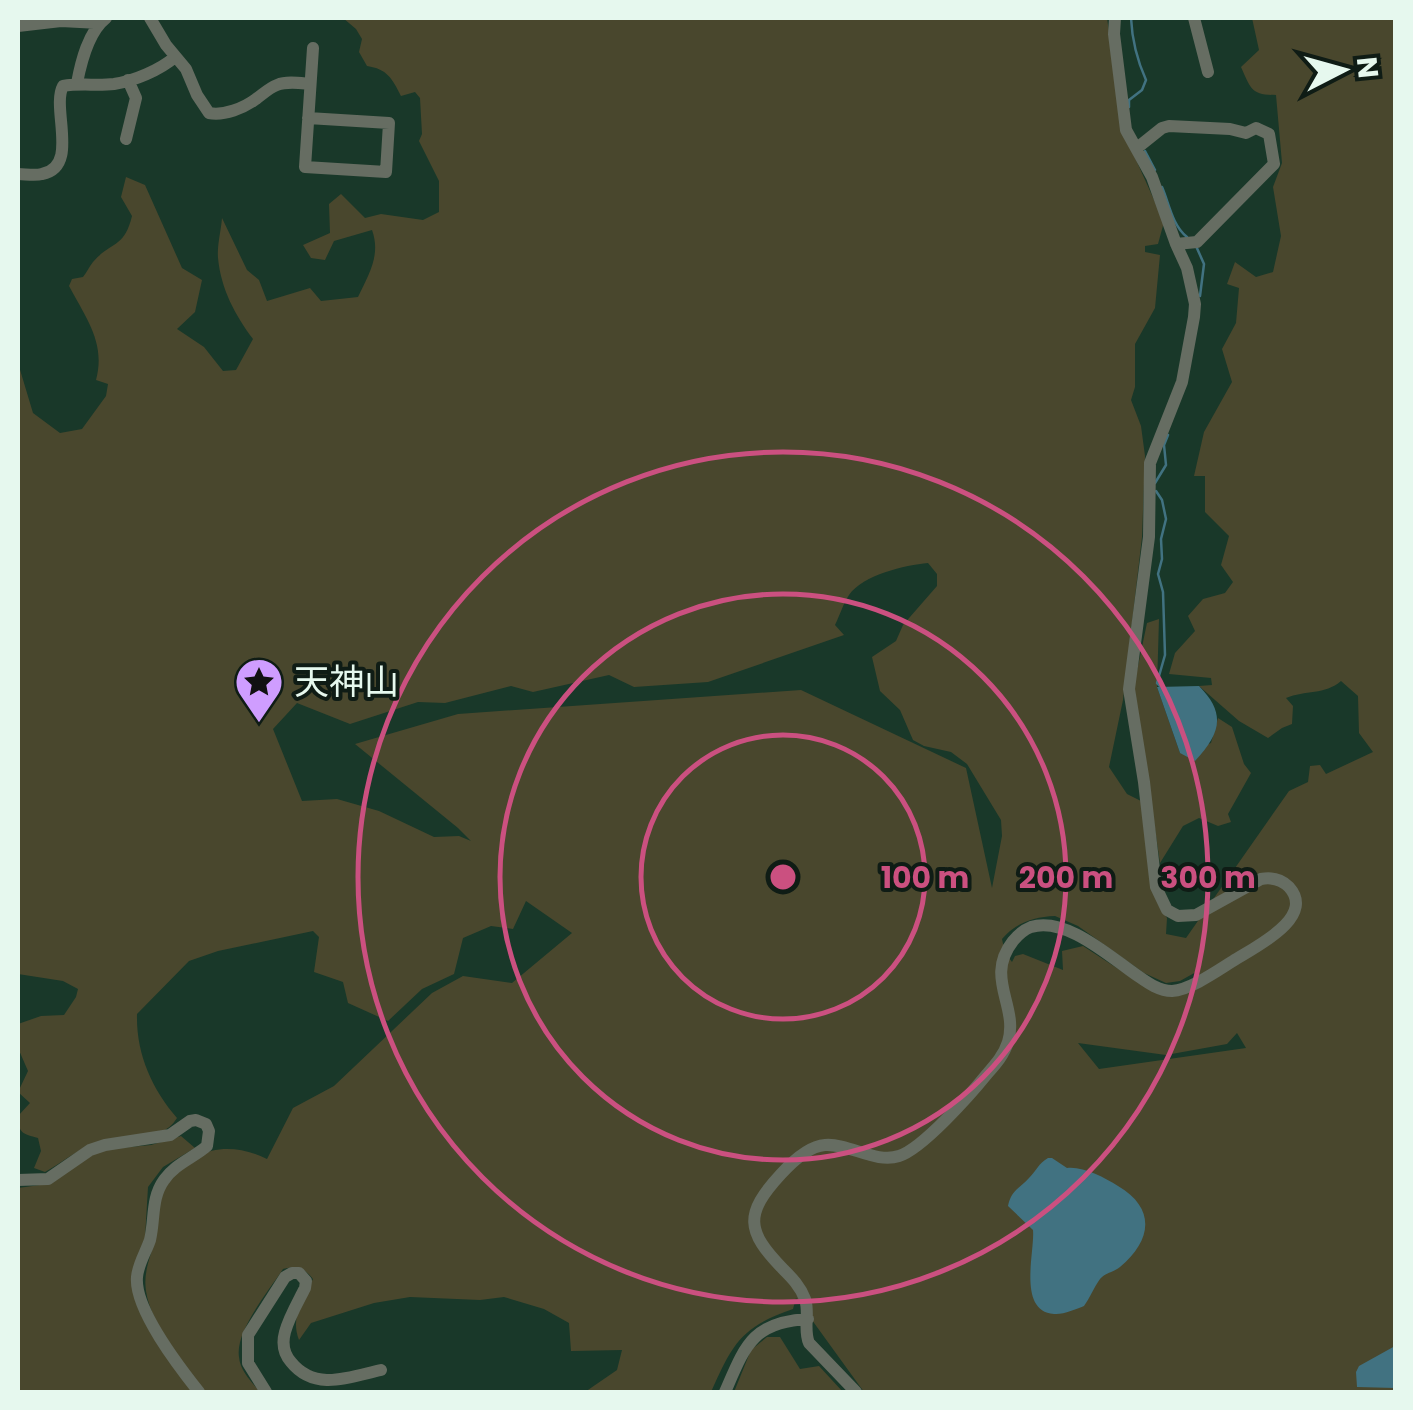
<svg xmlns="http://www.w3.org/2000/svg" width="1413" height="1410" viewBox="0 0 1413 1410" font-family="Poppins,'Noto Sans JP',sans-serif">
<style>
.green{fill:#49472d;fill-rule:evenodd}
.water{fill:#417281}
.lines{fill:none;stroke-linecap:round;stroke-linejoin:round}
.stream{stroke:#417281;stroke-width:2.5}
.minor{stroke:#666d62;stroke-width:12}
.ring{fill:none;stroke:#cb5080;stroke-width:5}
.labels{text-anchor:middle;stroke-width:8;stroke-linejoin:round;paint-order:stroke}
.poi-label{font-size:35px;fill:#e6f8ee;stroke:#0f1c15;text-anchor:start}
.centre{fill:#cb5080;stroke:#0f1c15;stroke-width:5}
.ring-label{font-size:30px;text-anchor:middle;font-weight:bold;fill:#cb5080;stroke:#0f1c15;stroke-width:8;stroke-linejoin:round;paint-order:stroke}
</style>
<rect width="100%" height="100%" fill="#193829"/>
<path class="green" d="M343,18H1107L1123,131L1164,222L1158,244L1145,246V252L1160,255L1155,308L1135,344V387L1131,400L1141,426L1145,456L1142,537L1123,700L1109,767L1127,794L1141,801L1158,904L1167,918L1166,934L1186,938L1289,791L1308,782L1310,766L1320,765L1326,774L1373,752L1359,733L1358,696L1341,681C1325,695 1305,690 1286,698L1293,706L1292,724L1282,728L1268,738L1239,721L1199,686L1212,685L1211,678L1169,674L1175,653L1195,631L1188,616L1203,599L1225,593L1233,582L1221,565L1229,536L1205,512V476H1194L1204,432L1232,382L1222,349L1236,323L1239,288L1227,284L1235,262L1256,277L1273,272L1281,236L1273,187L1282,163L1276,95C1251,95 1251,89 1241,67L1259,50L1252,18H1395V1392H864L796,1298L793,1309C741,1327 733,1343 711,1392H585L617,1370L622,1350L571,1351L569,1323L544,1309L504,1297L480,1300L410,1297L374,1303L311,1323L299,1340C290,1317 303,1299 313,1279C303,1267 298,1265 283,1269C268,1292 235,1331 239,1357C240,1371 252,1382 260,1392H204C184,1365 151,1325 146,1291C143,1271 151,1257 155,1238C158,1224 155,1205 160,1191C162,1187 166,1183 170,1179C196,1147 230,1141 267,1159L293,1108L334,1086L432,993L463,976L512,983L572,933L526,901L513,929L491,926L463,938L454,974L422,989L388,1021L348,1003L343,982L314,972L319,937L313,931L218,951L189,961L137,1014C136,1054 152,1089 177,1118C159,1147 121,1131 95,1143C77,1150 61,1163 45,1172L34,1168L41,1151L38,1138C23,1134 18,1133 18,1116L30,1103L18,1092L28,1071L18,1048V1024L41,1016L64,1015L76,997L78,989L63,981L18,974V363L33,413L60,433L82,429L106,396L108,384L96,380C106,343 86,318 69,286L72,279L83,277C87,272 89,267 93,262C111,241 124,249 132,216L121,197L126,177L145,185L182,268L202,280L195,312L177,329L204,347L223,371L236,370L253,339C235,315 221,289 218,258C217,245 221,231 222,218L247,270L259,280L267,301L310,288L321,301L358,297C369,274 381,255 372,230L334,241L325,260L311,258L303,245L330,233L329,204L341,194L365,218L381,214L423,220L439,212V181L419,141L422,134L420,98L415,92L401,96C392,78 387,69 367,66L359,52L362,39L356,29ZM928,563L937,574V586L903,625L896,641L872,657L880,691L900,710L913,740L924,746L951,752L967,764L1001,820L1002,836L992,888L966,768L801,690L458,714L355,744L458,828L471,841L459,836L434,837L379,811L337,799L302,801L273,729L297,703L350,724L418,702L445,703L511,686L533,692L609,675L634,687L708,682L844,635L835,625C840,615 843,604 849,595C863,575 905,565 928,563ZM1055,916L1078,926L1144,973L1166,983L1180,981L1196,972L1204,983L1152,991L1083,946L1062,951L1063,970L1023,954L1015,956L1012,962L1005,953L1002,939C1016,923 1033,917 1055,916ZM1237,1033L1246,1048L1099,1069L1078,1043L1166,1055L1227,1044Z
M1159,619L1157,687L1180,753L1211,743L1218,718L1232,727L1244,764L1251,773L1228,814L1231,822L1218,826L1199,818L1183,826L1160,863L1134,685L1147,623Z
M181,1136L195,1148L163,1167L148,1187L145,1238L133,1283L192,1392H18V1188L47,1184L98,1150L151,1145Z
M767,1337H780L800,1369L819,1366L843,1392H734L751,1350Z"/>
<path class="water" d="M1199,686C1227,714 1220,734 1195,761L1180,753L1157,687Z
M1048,1158H1052L1067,1168C1082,1166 1104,1177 1118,1186C1157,1209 1151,1241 1120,1267C1114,1272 1105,1273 1100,1279C1094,1287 1090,1298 1084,1306C1076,1309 1063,1315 1054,1314C1017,1311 1035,1252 1033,1230L1008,1206C1011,1190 1019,1189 1029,1178C1037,1170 1038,1164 1048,1158Z
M1395,1346V1388L1357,1387L1356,1372L1359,1366Z"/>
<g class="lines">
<path class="stream" d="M1129,107V100L1142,90L1146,80C1137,60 1132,39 1131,18
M1145,151L1155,170
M1162,187C1169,203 1172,225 1187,237
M1196,246L1204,264L1200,296
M1155,483L1166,465L1164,445L1168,435
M1156,491L1162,500L1166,519L1161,539L1162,559L1158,574L1163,592L1165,655L1157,683L1160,686"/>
<path class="minor" d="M150,18L166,45L186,69L197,95L209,113C224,116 244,108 256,99C263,94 269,88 277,85C287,81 299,83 310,84
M1194,18L1208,72
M18,26L61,21L99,23
M77,83C81,62 88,32 106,18
M308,118L389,123L386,172L305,167L313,48
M126,139L136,98L128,80
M1137,148L1162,128L1169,126L1230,129L1246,133L1256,128L1269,134L1274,164L1197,242L1176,244
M18,174C25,174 35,176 42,174C80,167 51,108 63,86C80,83 97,86 114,84C134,81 160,70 175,57
M18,1180L48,1179L90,1150L105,1145L170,1135L190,1121L196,1120L206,1124L209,1131L207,1146C193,1158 175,1164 164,1180C151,1198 155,1219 150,1240C146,1252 138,1264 137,1277C134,1309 180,1368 199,1392
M266,1392L248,1363V1335L285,1277L292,1273H299L306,1281L305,1288C298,1302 289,1317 285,1332C282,1343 284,1354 291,1362C315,1392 350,1377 381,1370
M725,1392C745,1346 752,1322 808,1319
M856,1392L809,1343C803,1329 810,1314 805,1299C800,1286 792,1278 783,1269C746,1231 744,1214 781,1174C792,1162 809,1146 825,1145C849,1143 876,1164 899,1156C922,1149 970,1095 987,1074C995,1065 1004,1055 1008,1042C1019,1006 984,978 1013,941C1018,935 1023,930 1031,927C1066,916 1110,957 1138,976C1148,983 1159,991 1172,991C1190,990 1217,971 1233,961C1253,948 1317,918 1289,887C1281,879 1272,877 1261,879L1196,915L1178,916L1167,910L1156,887L1144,782L1129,689L1149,537L1150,463L1182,382L1194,317L1195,304L1187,268L1176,244L1152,177L1126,130L1114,34L1115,18"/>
</g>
<g class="ring">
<circle cx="783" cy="877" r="142"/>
<circle cx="783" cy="877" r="283"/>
<circle cx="783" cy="877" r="425"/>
</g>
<defs>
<g id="sight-pin" transform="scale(2.5)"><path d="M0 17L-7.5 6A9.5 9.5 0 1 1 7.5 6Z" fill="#cf9dff" stroke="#0f1c15"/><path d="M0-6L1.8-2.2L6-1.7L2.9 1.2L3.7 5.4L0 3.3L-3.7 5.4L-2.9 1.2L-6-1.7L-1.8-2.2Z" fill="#111"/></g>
</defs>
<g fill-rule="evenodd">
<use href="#sight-pin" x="259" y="682"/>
</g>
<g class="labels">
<g class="poi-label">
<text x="294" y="694">天神山</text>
</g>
</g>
<circle cx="783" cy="877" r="15" class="centre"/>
<g class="ring-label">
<text x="925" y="888">100 m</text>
<text x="1066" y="888">200 m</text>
<text x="1208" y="888">300 m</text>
</g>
<rect width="1413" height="1410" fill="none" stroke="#e6f8ee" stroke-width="40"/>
<g transform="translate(1343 70) rotate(84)" stroke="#0f1c15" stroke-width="8" paint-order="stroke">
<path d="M0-8L18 38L0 25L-18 38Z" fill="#e6f8ee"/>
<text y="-15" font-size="28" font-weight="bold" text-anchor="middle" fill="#e6f8ee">N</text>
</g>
</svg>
